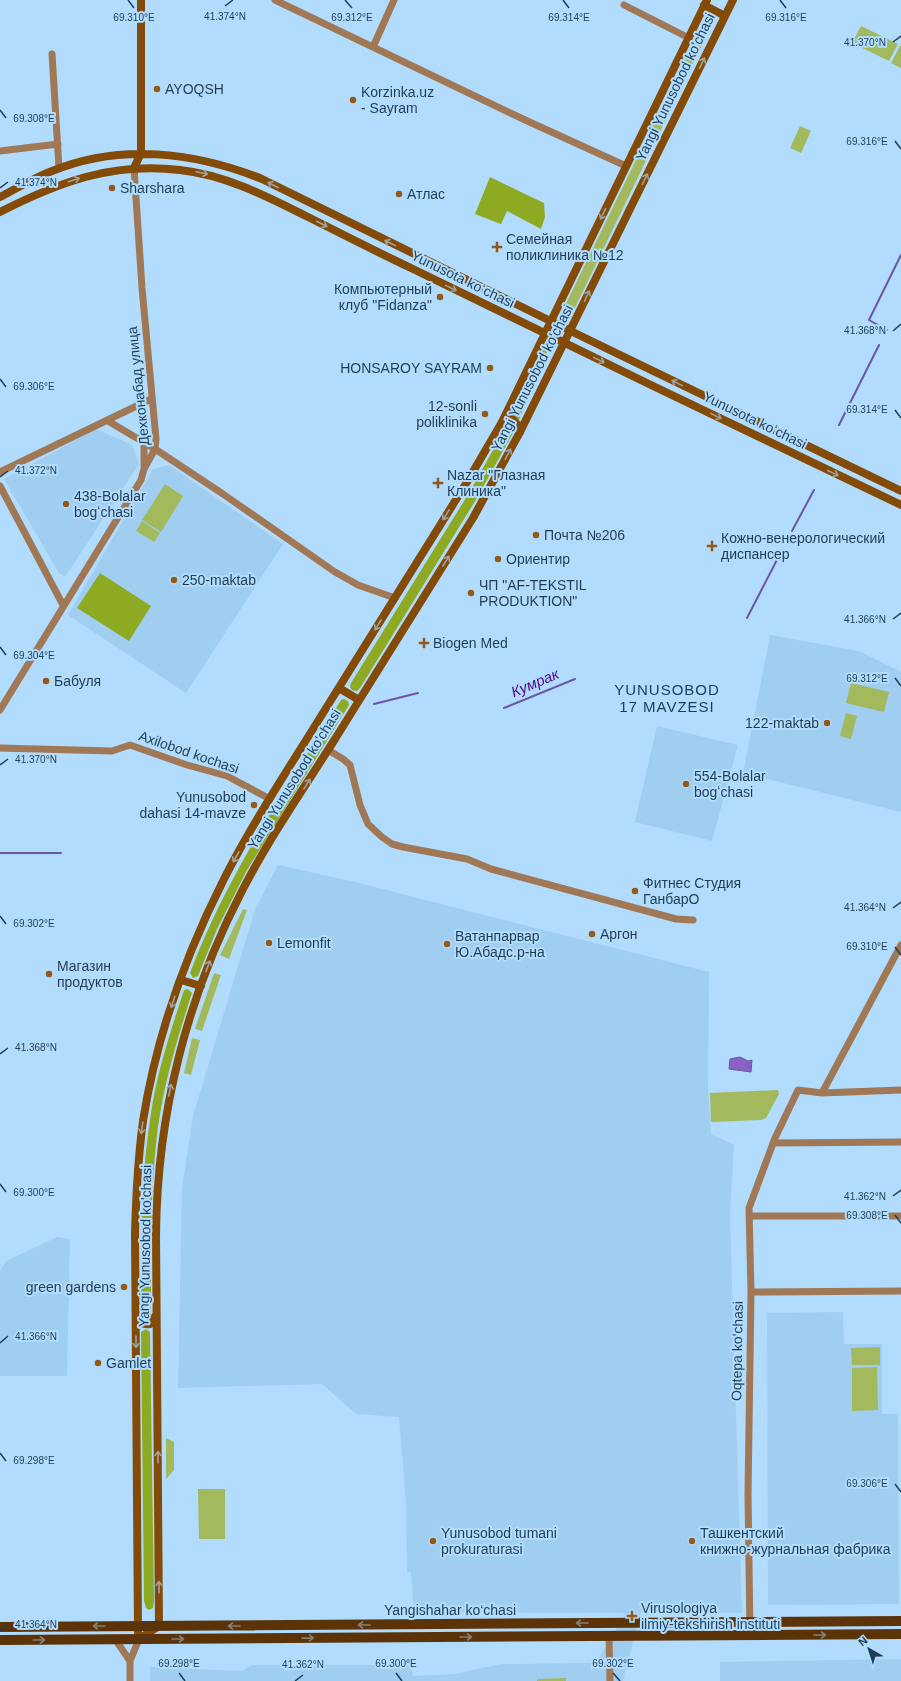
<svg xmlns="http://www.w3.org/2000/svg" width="901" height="1681" viewBox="0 0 901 1681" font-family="Helvetica,sans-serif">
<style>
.built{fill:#a0cef0}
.green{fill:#a3b95e}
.forest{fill:#8ea922}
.water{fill:#8a60c5;stroke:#6a56a3}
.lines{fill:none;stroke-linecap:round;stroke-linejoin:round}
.stream{stroke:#6a56a3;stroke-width:2}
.street{stroke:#a17856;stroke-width:7}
.secondary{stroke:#834a08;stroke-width:8}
.primary{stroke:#5c3308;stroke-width:10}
.oneway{stroke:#9fa29b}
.oneway2{stroke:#827f76}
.ticks{fill:none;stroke:#1e3d53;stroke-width:1.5}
.poi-dot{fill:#94581a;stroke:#b1dcfd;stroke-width:1.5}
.labels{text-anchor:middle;stroke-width:4;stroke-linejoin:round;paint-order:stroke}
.street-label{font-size:14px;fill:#1e3d53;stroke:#b1dcfd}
.poi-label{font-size:14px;fill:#1e3d53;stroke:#b1dcfd;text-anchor:start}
.water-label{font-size:15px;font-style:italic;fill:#50088c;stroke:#b1dcfd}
.neighbourhood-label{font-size:15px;letter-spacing:1px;fill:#163e58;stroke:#b1dcfd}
.ticks-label{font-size:10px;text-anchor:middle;fill:#1e3d53;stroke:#b1dcfd;stroke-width:4;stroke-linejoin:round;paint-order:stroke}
</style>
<rect width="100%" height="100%" fill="#b1dcfd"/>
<path class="built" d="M96,429L132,445L139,464L65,577L59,573L4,479Z
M169,465L283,544L186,693L68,615L153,469Z
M770,635L859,651L901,672V812L743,773Z
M657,726L738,745L712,841L635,822Z
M278,865L359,883L709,972L708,1088L711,1134L734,1145L730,1215L742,1613L641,1612L623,1681H150V1667L242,1671L252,1665H411L413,1676L454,1674L501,1664L591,1663V1671L626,1613L414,1612L411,1572H407L406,1504L399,1417L356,1414L322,1384L178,1388L182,1188L193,1116L255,909Z
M57,1237L70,1239L67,1376H0V1271L6,1261Z
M843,1312L844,1344H882V1414H898L899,1604L768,1605L767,1313Z
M901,1659V1681H720V1662Z"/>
<path class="green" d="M707,14H712L715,18L570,318L563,325L560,323L561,314Z
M861,26L898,44L889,61L852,43Z
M900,46H901V68L891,63Z
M800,126L811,131L801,153L790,148Z
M165,484L183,496L161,532L142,520Z
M142,521L160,533L154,542L136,531Z
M851,683L889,692L884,712L846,703Z
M846,713L857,716L851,739L840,736Z
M243,909L247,910L229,959L220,955Z
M214,973L221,975L202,1031L195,1029Z
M192,1038L200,1040L191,1075L184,1073Z
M778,1090L779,1094L766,1118L761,1120L711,1122L710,1093Z
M880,1347V1365H852L851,1348Z
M877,1367L878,1410L852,1411V1368Z
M166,1438L174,1442V1470L166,1479Z
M198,1489H225V1539H199Z
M566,1678V1681H537V1679Z"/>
<path class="forest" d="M490,177L544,203L545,217L541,229L507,211L501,224L475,214Z
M547,342L551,343L528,394L519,420L511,415Z
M508,425L513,427L514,431L477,498L360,688L357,691L352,690L350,687L351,683L469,493L506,427Z
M100,573L151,606L129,641L77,608Z
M344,699L348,701L349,705L247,870L217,929L198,976L193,978L190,973C227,875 286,789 341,700Z
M188,989L192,993C176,1042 161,1093 156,1144C150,1202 151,1260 151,1318L146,1320L141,1317C141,1249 140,1181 151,1113C157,1072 171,1030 184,990Z
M146,1329L150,1332L154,1601L153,1608L149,1610L146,1608L144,1601L141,1332Z"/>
<path class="water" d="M740,1057L748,1061L752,1060L751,1072L729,1069L730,1059Z"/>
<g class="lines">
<path class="stream" d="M887,330L869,320L901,255
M839,425L879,345
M792,531L814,490
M747,618L782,550
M374,704L418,693
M504,708L575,679
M0,853H61"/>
<path class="street" d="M275,0L523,119L626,166
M624,5L689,38
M373,47L394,0
M52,54L59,168
M0,151L58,144
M108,421L155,449L223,494L335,572L358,585L395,598
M144,466V443
M0,472L151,399
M0,486L63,605
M0,710L141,480L144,469L155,449L156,439L142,288L134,168
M0,748L112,751L130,745L187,765L227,776L270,799
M328,750L343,759L350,765L360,805L368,824L382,837L392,844L403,847L467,859L491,869L676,919L693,920
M822,1093L901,1090
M773,1143L901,1142
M749,1216H901
M751,1292L901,1291
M750,1635L748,1494L751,1292L749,1208L775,1138L798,1090L822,1093L901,945
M609,1636L610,1681
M115,1639L130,1661
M130,1681V1661L139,1639"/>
<path class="secondary" d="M704,5L725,16
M134,168L141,153V0
M0,197C17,188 34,178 52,171C120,143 195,152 262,179L585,338L901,491
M0,212C59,182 112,162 180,170C225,175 264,195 304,215C340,233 375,251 411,268C574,348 737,427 901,505
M502,422L506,419H512L518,425L520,432
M339,688L359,700
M181,980L201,986
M136,1318C140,1323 143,1325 150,1324L156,1315
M138,1632L135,1234C136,1196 138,1158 143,1121C156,1038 186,954 224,879C253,822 289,768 323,713C371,636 419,559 467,482L502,422L707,0
M139,1639L159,1626L156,1235C157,1114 187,996 243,889C270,837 304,788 335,739C381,665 427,591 473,518L520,432L733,0"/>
<path class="primary" d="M0,1627L901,1621
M0,1640L901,1634"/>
</g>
<defs><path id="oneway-shaft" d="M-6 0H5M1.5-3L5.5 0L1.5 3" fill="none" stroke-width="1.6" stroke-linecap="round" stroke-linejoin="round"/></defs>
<g class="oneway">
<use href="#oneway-shaft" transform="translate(702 63) rotate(-64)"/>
<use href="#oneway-shaft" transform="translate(202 173) rotate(12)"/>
<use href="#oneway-shaft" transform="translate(645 179) rotate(-64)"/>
<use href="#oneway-shaft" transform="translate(74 180) rotate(-18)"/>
<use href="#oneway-shaft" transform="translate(273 185) rotate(-153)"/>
<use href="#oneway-shaft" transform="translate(603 214) rotate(116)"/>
<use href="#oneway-shaft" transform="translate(322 224) rotate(27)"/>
<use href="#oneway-shaft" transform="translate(390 243) rotate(-154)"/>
<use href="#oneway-shaft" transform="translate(451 288) rotate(26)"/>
<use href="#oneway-shaft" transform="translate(587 296) rotate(-64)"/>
<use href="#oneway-shaft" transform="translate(599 360) rotate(26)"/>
<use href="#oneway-shaft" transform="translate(677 383) rotate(-154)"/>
<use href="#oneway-shaft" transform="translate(716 416) rotate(26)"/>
<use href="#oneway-shaft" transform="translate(508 454) rotate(-62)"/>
<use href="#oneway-shaft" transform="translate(833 473) rotate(25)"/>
<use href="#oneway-shaft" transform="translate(446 515) rotate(122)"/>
<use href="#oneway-shaft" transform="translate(446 561) rotate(-58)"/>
<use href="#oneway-shaft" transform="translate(378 625) rotate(122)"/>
<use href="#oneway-shaft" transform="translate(307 784) rotate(-58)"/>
<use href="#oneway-shaft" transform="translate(236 857) rotate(119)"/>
<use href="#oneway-shaft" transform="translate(208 966) rotate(-70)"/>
<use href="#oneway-shaft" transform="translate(173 1002) rotate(108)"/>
<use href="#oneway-shaft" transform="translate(170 1090) rotate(-78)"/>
<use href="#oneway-shaft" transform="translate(142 1128) rotate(98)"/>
<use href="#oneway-shaft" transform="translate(136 1342) rotate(90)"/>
<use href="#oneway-shaft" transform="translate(158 1457) rotate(-90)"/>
<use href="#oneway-shaft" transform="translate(159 1587) rotate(-90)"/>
</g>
<g class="oneway2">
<use href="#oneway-shaft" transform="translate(582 1623) rotate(180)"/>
<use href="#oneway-shaft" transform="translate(364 1625) rotate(180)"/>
<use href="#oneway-shaft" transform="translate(99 1626) rotate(180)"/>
<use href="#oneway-shaft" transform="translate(234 1626) rotate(180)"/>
<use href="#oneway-shaft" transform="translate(820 1635)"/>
<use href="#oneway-shaft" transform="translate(466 1637)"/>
<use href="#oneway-shaft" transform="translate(308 1638) rotate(-1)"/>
<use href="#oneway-shaft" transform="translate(178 1639)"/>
<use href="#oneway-shaft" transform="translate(39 1640)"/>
</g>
<path class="ticks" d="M128,0L134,8M345,0L352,8M563,0L569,8M780,0L786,8M225,6L233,0M893,42L901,36M0,110L6,118M895,141L901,149M0,188L8,182M893,331L901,324M0,379L6,387M895,410L901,418M0,477L8,471M893,619L901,613M0,647L6,655M895,678L901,686M0,765L8,759M893,908L901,902M0,916L6,924M895,947L901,955M0,1054L8,1048M0,1184L6,1192M893,1196L901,1190M895,1215L901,1223M0,1343L8,1336M0,1453L6,1461M895,1484L901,1492M0,1631L8,1625M179,1673L185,1681M396,1673L402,1681M613,1673L620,1681M295,1681L303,1675"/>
<g class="poi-dot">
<circle cx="157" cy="89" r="4"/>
<circle cx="353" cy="100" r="4"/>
<circle cx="112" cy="188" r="4"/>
<circle cx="399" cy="194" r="4"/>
<path d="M495 241h4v4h4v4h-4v4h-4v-4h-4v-4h4z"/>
<circle cx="440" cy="297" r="4"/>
<circle cx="490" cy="368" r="4"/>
<circle cx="485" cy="414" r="4"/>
<path d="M436 477h4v4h4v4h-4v4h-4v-4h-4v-4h4z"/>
<circle cx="66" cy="504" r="4"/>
<circle cx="536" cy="535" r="4"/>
<path d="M710 540h4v4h4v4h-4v4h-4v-4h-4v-4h4z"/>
<circle cx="498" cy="559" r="4"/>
<circle cx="174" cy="580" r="4"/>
<circle cx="471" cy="593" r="4"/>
<path d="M422 637h4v4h4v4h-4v4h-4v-4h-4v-4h4z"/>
<circle cx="46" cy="681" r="4"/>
<circle cx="827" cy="723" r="4"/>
<circle cx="686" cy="784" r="4"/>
<circle cx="254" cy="805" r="4"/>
<circle cx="635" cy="891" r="4"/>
<circle cx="592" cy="934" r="4"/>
<circle cx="269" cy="943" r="4"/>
<circle cx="447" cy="944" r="4"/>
<circle cx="49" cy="974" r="4"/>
<circle cx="124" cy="1287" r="4"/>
<circle cx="98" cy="1363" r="4"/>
<circle cx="433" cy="1541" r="4"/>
<circle cx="692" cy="1541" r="4"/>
<path d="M630 1610h4v4h4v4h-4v4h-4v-4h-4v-4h4z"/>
</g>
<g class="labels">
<g class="street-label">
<text transform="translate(675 87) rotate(-64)" y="5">Yangi Yunusobod ko'chasi</text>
<text transform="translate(463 279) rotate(26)" y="5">Yunusota koʻchasi</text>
<text transform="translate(532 378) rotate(-63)" y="5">Yangi Yunusobod ko'chasi</text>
<text transform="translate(138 386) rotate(-96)" y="5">Дехконабад улица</text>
<text transform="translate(755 420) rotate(26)" y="5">Yunusota koʻchasi</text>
<text transform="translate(189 752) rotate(19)" y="5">Axilobod kochasi</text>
<text transform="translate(294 779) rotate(-58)" y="5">Yangi Yunusobod ko'chasi</text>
<text transform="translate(145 1246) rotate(-89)" y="5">Yangi Yunusobod ko'chasi</text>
<text transform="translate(737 1351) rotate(-89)" y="5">Oqtepa ko'chasi</text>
<text x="450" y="1615">Yangishahar ko‘chasi</text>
</g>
<g class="poi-label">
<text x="165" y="94">AYOQSH</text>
<text x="361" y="97">Korzinka.uz<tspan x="361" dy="16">- Sayram</tspan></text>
<text x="120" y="193">Sharshara</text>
<text x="407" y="199">Атлас</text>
<text x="506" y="244">Семейная<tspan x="506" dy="16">поликлиника №12</tspan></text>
<text x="432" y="294" text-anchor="end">Компьютерный<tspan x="432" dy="16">клуб "Fidanza"</tspan></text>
<text x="482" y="373" text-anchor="end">HONSAROY SAYRAM</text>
<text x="477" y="411" text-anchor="end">12-sonli<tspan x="477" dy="16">poliklinika</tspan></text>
<text x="447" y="480">Nazar "Глазная<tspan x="447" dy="16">Клиника"</tspan></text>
<text x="74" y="501">438-Bolalar<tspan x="74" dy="16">bogʻchasi</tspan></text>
<text x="544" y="540">Почта №206</text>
<text x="721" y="543">Кожно-венерологический<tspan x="721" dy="16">диспансер</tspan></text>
<text x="506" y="564">Ориентир</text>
<text x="182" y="585">250-maktab</text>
<text x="479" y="590">ЧП "AF-TEKSTIL<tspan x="479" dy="16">PRODUKTION"</tspan></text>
<text x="433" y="648">Biogen Med</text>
<text x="54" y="686">Бабуля</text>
<text x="819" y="728" text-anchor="end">122-maktab</text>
<text x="694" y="781">554-Bolalar<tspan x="694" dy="16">bogʻchasi</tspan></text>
<text x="246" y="802" text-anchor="end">Yunusobod<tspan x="246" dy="16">dahasi 14-mavze</tspan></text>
<text x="643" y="888">Фитнес Студия<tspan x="643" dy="16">ГанбарО</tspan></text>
<text x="600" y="939">Аргон</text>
<text x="455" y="941">Ватанпарвар<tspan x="455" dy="16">Ю.Абадс.р-на</tspan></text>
<text x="277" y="948">Lemonfit</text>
<text x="57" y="971">Магазин<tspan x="57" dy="16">продуктов</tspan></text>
<text x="116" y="1292" text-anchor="end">green gardens</text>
<text x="106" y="1368">Gamlet</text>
<text x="441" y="1538">Yunusobod tumani<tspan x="441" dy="16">prokuraturasi</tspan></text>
<text x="700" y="1538">Ташкентский<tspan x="700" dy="16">книжно-журнальная фабрика</tspan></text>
<text x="641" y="1613">Virusologiya<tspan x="641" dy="16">ilmiy-tekshirish instituti</tspan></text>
</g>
<g class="water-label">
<text transform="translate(535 683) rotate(-23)" y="5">Кумрак</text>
</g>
<g class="neighbourhood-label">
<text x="667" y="695">YUNUSOBOD<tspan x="667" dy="17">17 MAVZESI</tspan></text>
</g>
</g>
<g class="ticks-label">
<text x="225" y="20">41.374°N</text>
<text x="134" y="21">69.310°E</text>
<text x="352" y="21">69.312°E</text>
<text x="569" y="21">69.314°E</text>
<text x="786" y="21">69.316°E</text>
<text x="865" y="46">41.370°N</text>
<text x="34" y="122">69.308°E</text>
<text x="867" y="145">69.316°E</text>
<text x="36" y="186">41.374°N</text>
<text x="865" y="334">41.368°N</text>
<text x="34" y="390">69.306°E</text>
<text x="867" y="413">69.314°E</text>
<text x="36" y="474">41.372°N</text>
<text x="865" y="623">41.366°N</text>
<text x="34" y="659">69.304°E</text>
<text x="867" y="682">69.312°E</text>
<text x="36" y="763">41.370°N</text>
<text x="865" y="911">41.364°N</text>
<text x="34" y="927">69.302°E</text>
<text x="867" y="950">69.310°E</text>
<text x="36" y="1051">41.368°N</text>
<text x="34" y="1196">69.300°E</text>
<text x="865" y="1200">41.362°N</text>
<text x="867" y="1219">69.308°E</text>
<text x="36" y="1340">41.366°N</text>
<text x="34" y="1464">69.298°E</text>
<text x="867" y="1487">69.306°E</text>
<text x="36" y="1628">41.364°N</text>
<text x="179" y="1667">69.298°E</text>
<text x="396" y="1667">69.300°E</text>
<text x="613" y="1667">69.302°E</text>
<text x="303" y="1668">41.362°N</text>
</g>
<g transform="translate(869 1649) rotate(321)" stroke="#b1dcfd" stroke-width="3" paint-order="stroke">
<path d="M0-3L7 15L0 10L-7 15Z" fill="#1e3d53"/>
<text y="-6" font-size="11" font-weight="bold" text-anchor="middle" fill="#1e3d53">N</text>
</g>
</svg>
